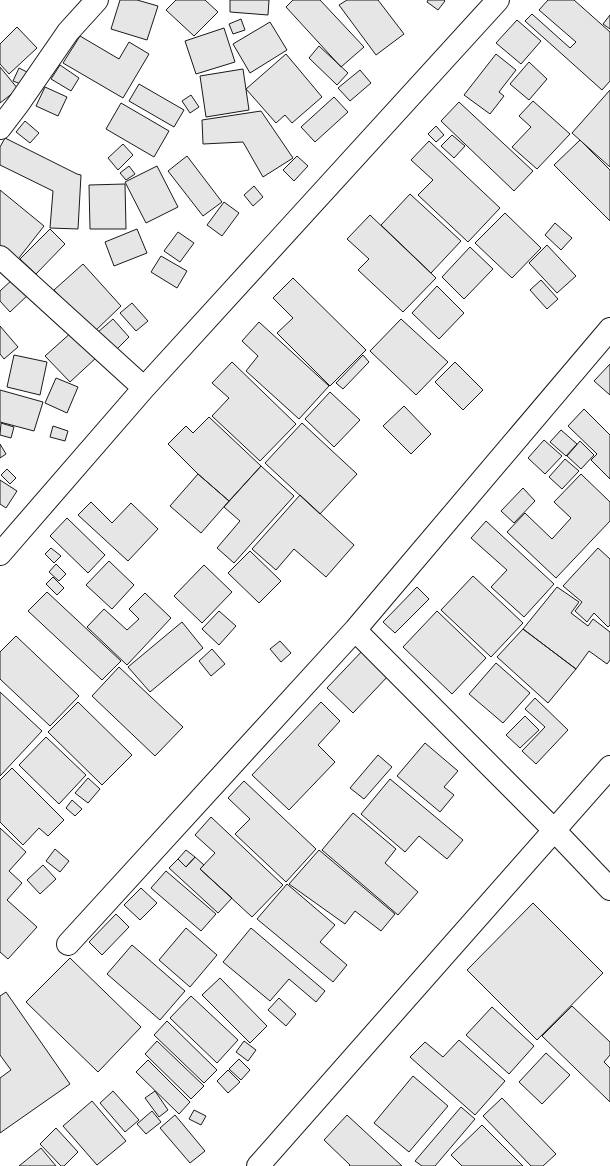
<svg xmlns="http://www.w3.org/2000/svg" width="610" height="1166" viewBox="0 0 610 1166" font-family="'Archivo Narrow',sans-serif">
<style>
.building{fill:#e6e6e6;stroke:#1a1a1a}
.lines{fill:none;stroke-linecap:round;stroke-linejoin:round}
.street-casing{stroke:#1a1a1a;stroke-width:24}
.street{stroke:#fff;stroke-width:22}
</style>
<rect width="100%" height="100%" fill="#fff"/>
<path class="building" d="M120,0H137L158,6L147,40L111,29Z
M176,0H205L218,12L194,36L166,10Z
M230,0H269L268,15L230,12Z
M293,0H320L364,47L341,67L286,7Z
M347,0H378L404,34L376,55L339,5Z
M428,0H444L445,1L438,10L427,2Z
M548,0H574L610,32V81L602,90L525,21L532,14L570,48L576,42L539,10Z
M610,15V29L603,24Z
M241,19L245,30L233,34L229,24Z
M517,20L541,41L521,64L496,43Z
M270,22L287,50L250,73L233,44Z
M17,27L37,48L9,74L0,64V44Z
M224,28L235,62L196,74L185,41Z
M80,36L119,59L129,42L149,54L123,98L63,63Z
M319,46L348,73L337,85L309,58Z
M286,54L322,97L292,123L285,115L276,123L246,89Z
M496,54L516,70L499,92L504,96L490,114L464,95Z
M529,62L547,79L529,100L510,84Z
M60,65L79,78L71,91L51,79Z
M0,67L18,89L0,103Z
M19,68L31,74L26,86L13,81Z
M243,69L249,110L206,117L200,76Z
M360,70L371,83L350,101L338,88Z
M139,84L184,110L174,127L129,101Z
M45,87L67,97L58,116L36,106Z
M610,90V167L572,133Z
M191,95L199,107L190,113L182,101Z
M334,97L348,112L315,142L301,127Z
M533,101L570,134L537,169L512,147L531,127L519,116Z
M459,102L533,171L514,191L441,121Z
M121,103L169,131L154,157L106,129Z
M261,111L293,158L263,177L243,142L203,144L202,120Z
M25,121L39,133L30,143L16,132Z
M436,126L444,135L436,142L428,134Z
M452,135L465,146L454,158L441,146Z
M5,138L77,174L81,175L78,229L50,228L53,191L0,165V147Z
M580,140L610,170V221L554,165Z
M429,141L500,208L468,242L418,195L433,180L411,160Z
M123,144L133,155L118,170L108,158Z
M187,156L222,202L203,216L168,171Z
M297,156L308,166L294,181L283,170Z
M129,166L135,174L126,180L120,173Z
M157,166L178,207L146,223L125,182Z
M125,184L126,229H90L89,185Z
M254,186L263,197L253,206L244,195Z
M0,190L44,226L15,263L0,251Z
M410,194L461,241L431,273L381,225Z
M224,202L239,213L222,236L207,225Z
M505,213L541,248L512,278L475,243Z
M370,215L436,278L403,312L358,270L369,259L347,239Z
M555,223L572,238L561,250L545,235Z
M50,229L65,244L36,274L20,259Z
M137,229L147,253L114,266L105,242Z
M178,232L194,243L180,262L164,251Z
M547,245L576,276L557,293L529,263Z
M470,247L493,269L464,299L442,277Z
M161,256L187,271L177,288L151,272Z
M83,264L121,306L93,333L54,290Z
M14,278L30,293L10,312L0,301V291Z
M293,278L366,350L330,386L277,333L293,318L273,298Z
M541,280L558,299L547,309L530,290Z
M437,286L464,313L439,339L412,313Z
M132,303L148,321L136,331L120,313Z
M113,319L129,337L115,351L98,332Z
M401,319L448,362L416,395L370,351Z
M259,322L329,386L299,419L246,371L258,356L242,341Z
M0,326L18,347L4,359L0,354Z
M73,331L97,357L70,382L45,356Z
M14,355L47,362L40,395L7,387Z
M363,355L369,362L343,389L336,383Z
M232,362L296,424L260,461L212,416L229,398L212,383Z
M455,362L483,390L463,410L435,382Z
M610,364V395L594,381Z
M56,378L78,387L67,413L45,403Z
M0,390L43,402L34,431L0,422Z
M330,392L360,420L334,447L305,419Z
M404,406L431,434L411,454L383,426Z
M584,409L610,435V479L591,460L597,454L568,426Z
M209,417L261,466L229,501L198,474L168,444L186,426L193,433Z
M1,423L14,427L11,438L0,435Z
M302,423L357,474L320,514L265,463Z
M53,426L68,431L65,441L50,437Z
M561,430L577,444L566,456L550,442Z
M544,440L562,456L545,474L528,458Z
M580,441L594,455L581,469L567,456Z
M0,444L6,454L0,458Z
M565,459L579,471L562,489L549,477Z
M261,466L294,496L234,563L217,548L240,521L224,507Z
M7,469L16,478L10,484L1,475Z
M198,474L229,501L201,533L170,506Z
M581,474L610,502V521L556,578L507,532L525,513L552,539L571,518L554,502Z
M0,480L17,491L6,508L0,504Z
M523,488L535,501L514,523L501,511Z
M300,495L354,545L326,577L294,549L276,570L252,549Z
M91,502L112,523L131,503L158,529L128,561L78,515Z
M67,518L105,555L88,573L50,536Z
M486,521L554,584L524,617L491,587L507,570L471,538Z
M51,548L61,556L54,563L45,554Z
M598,548L610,559V625L608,627L594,613L587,622L575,611L582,602L563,586Z
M250,551L281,581L259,603L228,573Z
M109,561L134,585L112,609L86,585Z
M56,564L66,574L59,581L49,572Z
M204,565L232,592L202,623L174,596Z
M473,576L523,623L491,657L441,610Z
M53,577L64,588L57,595L46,584Z
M417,587L429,599L395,633L383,622Z
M557,587L579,602L571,613L588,626L593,619L610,632V660L607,664L589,651L576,669L523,629Z
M47,592L121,661L102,680L28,611Z
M145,593L171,618L127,665L87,627L104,609L127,630L139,619L129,609Z
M219,611L236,626L219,645L202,629Z
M437,611L486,658L452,694L403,647Z
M182,622L203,648L150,692L128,667Z
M523,629L576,669L548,703L497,657Z
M16,636L79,696L50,726L0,679V652Z
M280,641L291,653L281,662L270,649Z
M212,649L225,664L211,676L199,661Z
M364,649L390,674L353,713L327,688Z
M496,663L530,693L503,723L469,694Z
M119,667L183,727L155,756L92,696Z
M0,692L42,731L0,776Z
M535,698L568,730L536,764L522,751L545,727L525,709Z
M78,702L132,755L102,785L48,732Z
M321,702L340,721L318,745L335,762L289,810L252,775Z
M525,716L539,730L520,748L506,735Z
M46,737L86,775L59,804L19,765Z
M425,743L458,771L444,787L454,795L440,812L397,776Z
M378,755L392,767L364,799L350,788Z
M12,768L64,820L48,836L39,828L23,845L0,822V780Z
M88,778L100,789L88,803L75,793Z
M390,779L463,840L447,859L419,836L405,852L361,814Z
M244,781L316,849L286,882L235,834L250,819L228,798Z
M72,800L82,809L75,816L66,808Z
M353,813L396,849L385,863L418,892L398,915L322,850Z
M211,817L283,885L252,917L200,869L215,853L195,835Z
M0,828L26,852L9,871L22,883L7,900L37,927L8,959L0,952Z
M55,849L69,861L60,872L46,861Z
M186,850L195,857L186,867L178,859Z
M319,850L395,914L381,931L355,911L345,924L289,884Z
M195,857L204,865L200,869L232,898L218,913L169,868L178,859L186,867Z
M43,865L56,879L40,894L27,880Z
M166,871L216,914L201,931L151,888Z
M287,884L335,925L320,942L347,965L333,982L257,919Z
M141,888L157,903L140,920L124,905Z
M533,903L603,973L537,1040L467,970Z
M116,914L129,927L102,955L89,942Z
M186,928L217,955L190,987L159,960Z
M251,928L325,991L316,1002L289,979L270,1001L223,962Z
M132,945L185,991L160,1020L107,974Z
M70,958L141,1027L98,1072L26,1002Z
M220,978L267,1026L250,1043L202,995Z
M6,992L70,1084L0,1133V1078L11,1070L0,1055V996Z
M191,996L238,1040L217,1063L170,1018Z
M279,998L296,1014L286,1026L268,1010Z
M572,1006L610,1042V1055L604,1062L610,1068V1102L542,1036Z
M492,1007L534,1046L509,1074L466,1035Z
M167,1021L217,1070L204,1083L154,1035Z
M459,1040L505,1081L475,1115L410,1057L425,1042L443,1057Z
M157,1041L204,1086L191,1099L145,1054Z
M244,1041L256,1050L248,1061L236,1052Z
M546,1053L570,1075L542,1104L519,1082Z
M239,1059L250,1070L241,1080L229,1069Z
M148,1060L190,1102L179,1114L136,1072Z
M228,1070L240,1082L228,1093L217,1081Z
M413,1076L448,1106L409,1152L374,1123Z
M113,1091L139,1120L125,1132L100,1103Z
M155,1091L168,1110L159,1117L145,1098Z
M502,1098L556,1154L543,1166H531L483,1116Z
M92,1101L126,1141L97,1165L63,1126Z
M461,1107L475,1119L435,1166H422L415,1161Z
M194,1110L206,1116L201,1125L189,1119Z
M152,1111L161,1122L146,1134L137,1124Z
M175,1115L205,1151L190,1163L160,1128Z
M347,1115L402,1166H349L350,1165L324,1140Z
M482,1125L523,1166H462L451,1155Z
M56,1128L78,1152L64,1166H61L40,1144Z
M41,1148L56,1166H19Z"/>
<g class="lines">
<g class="street-casing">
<path id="street" d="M0,128L19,103L68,32L97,0
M0,257L144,388
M0,554L144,388L498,0
M355,630L554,830L610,889
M68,944L355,630L610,329
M258,1166L610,767"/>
</g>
<use href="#street" class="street"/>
</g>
</svg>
